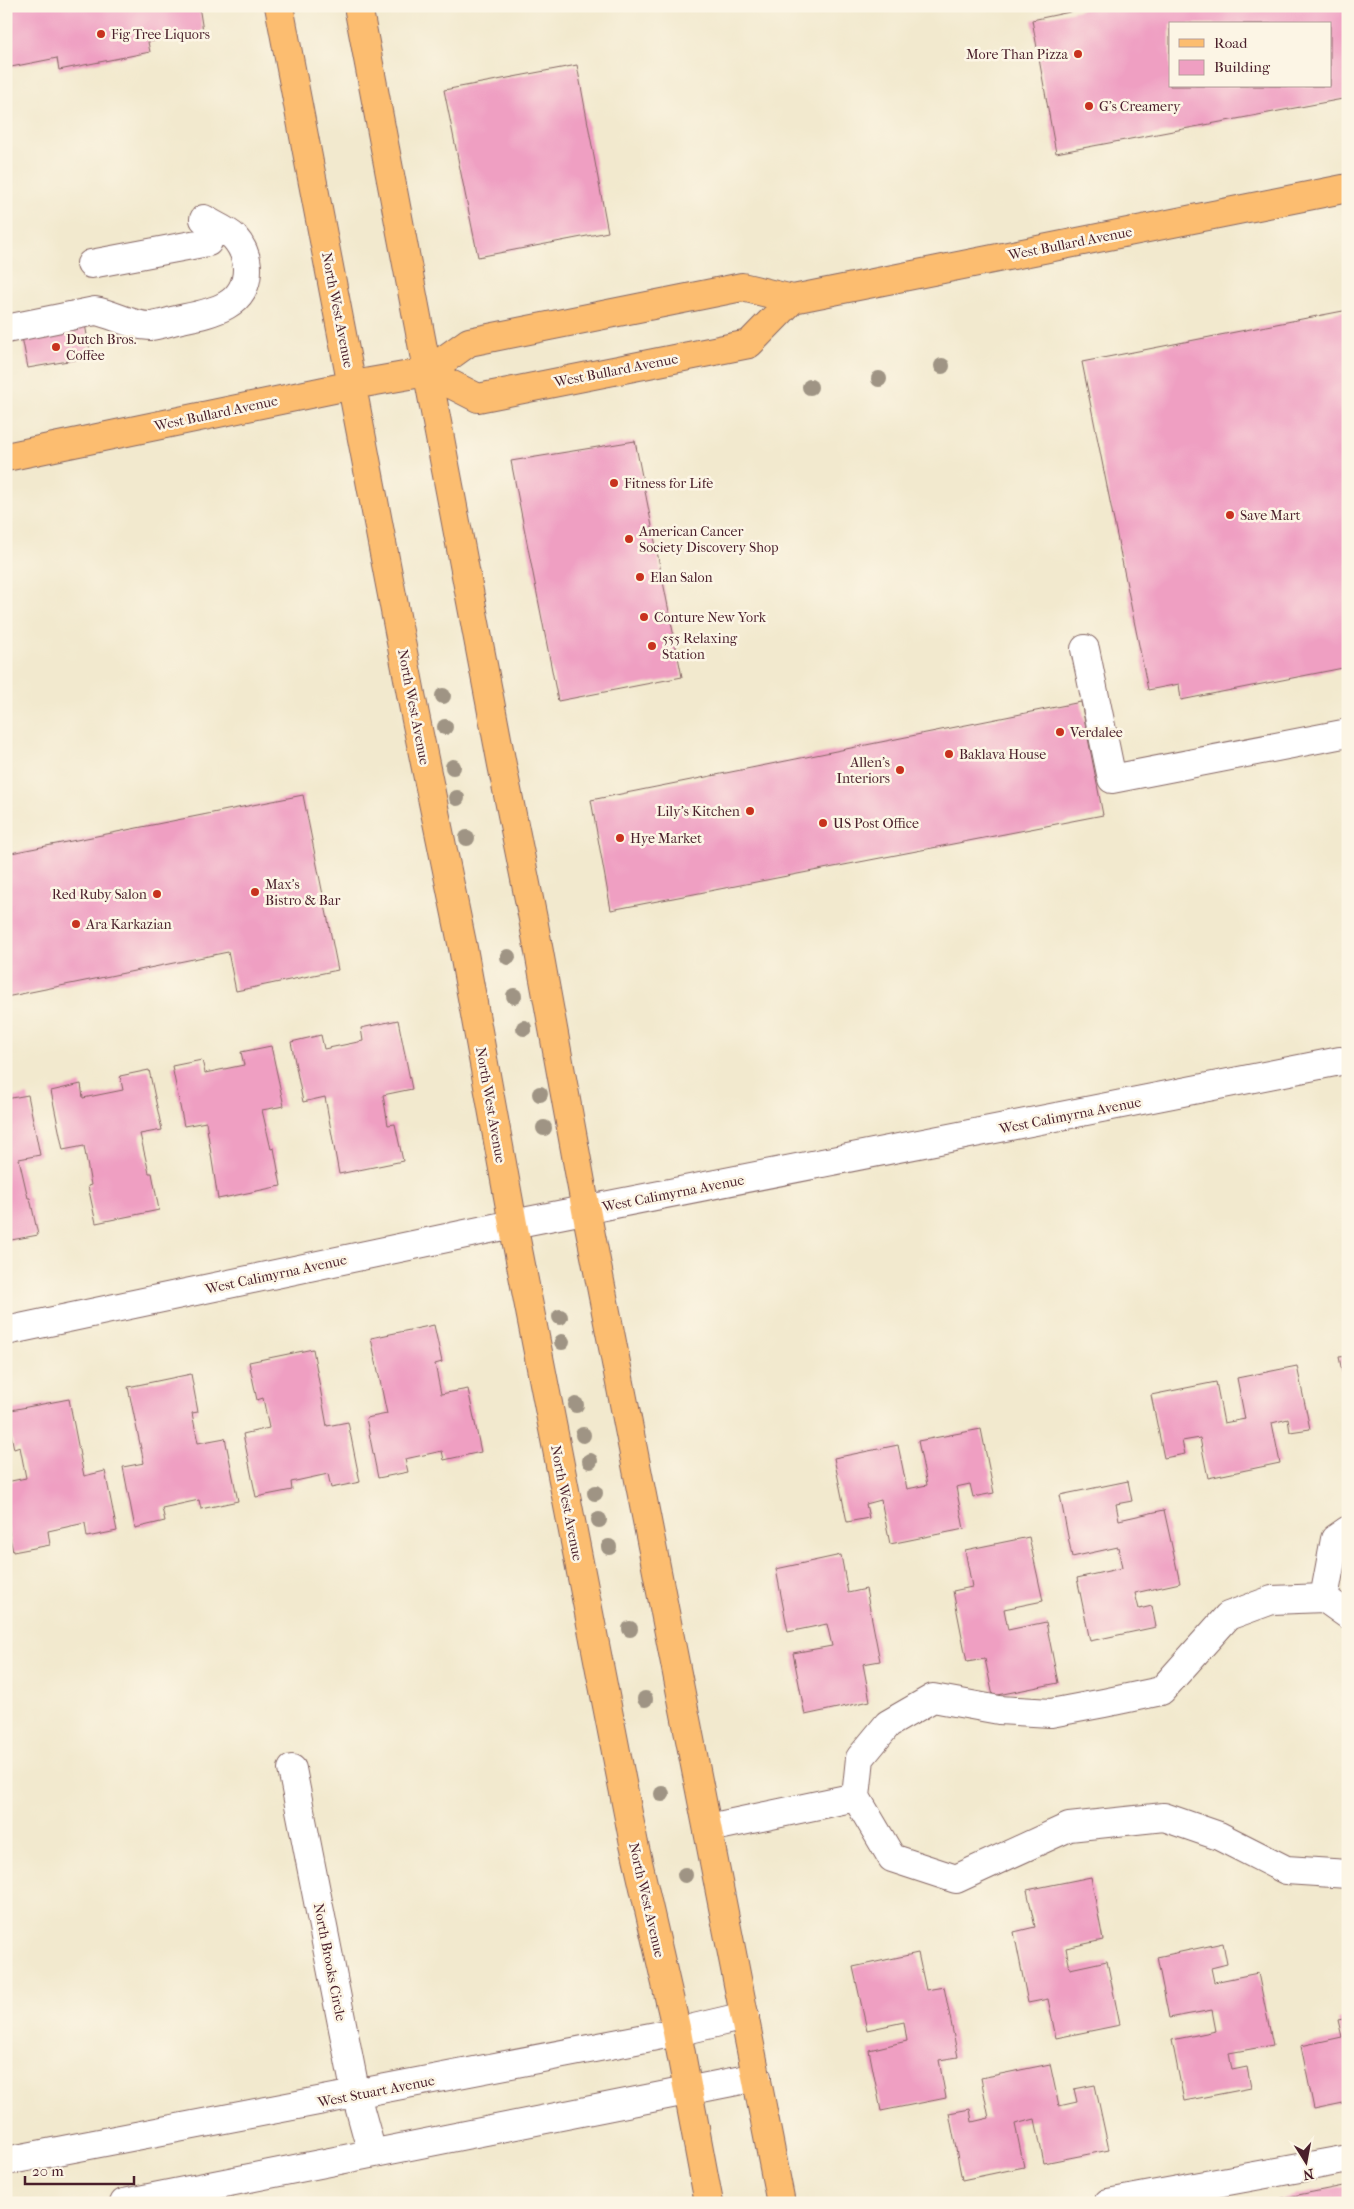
<svg xmlns="http://www.w3.org/2000/svg" width="1354" height="2209" viewBox="0 0 1354 2209" font-family="'IM FELL French Canon',serif">
<style>
.building{fill:#ef9fc2;fill-rule:evenodd}
.lines{fill:none;stroke-linecap:round;stroke-linejoin:round}
.minor-casing{stroke:#856664;stroke-width:30}
.major-casing{stroke:#856664;stroke-width:30}
.minor{stroke:#fff;stroke-width:28}
.major{stroke:#fcbd6f;stroke-width:28}
.tree{fill:#9f9484}
.poi-dot{fill:#c8321e;stroke:#fcf5e5;stroke-width:2}
.labels{text-anchor:middle;stroke-width:5;stroke-linejoin:round;paint-order:stroke}
.poi-label{font-size:14px;fill:#4a1f2b;stroke:#fcf5e5;text-anchor:start}
.street-label{font-size:14px;fill:#4a1f2b;stroke:#fcf5e5}
</style>
<rect width="100%" height="100%" fill="#fcf5e5"/>
<filter id="ink" filterUnits="userSpaceOnUse"><feTurbulence type="fractalNoise" baseFrequency=".02" numOctaves="2"/><feDisplacementMap in="SourceGraphic" scale="10" xChannelSelector="R" yChannelSelector="G"/><feConvolveMatrix kernelMatrix="1 2 1 2 8 2 1 2 1" color-interpolation-filters="sRGB"/></filter>
<filter id="wash" filterUnits="userSpaceOnUse"><feTurbulence type="fractalNoise" baseFrequency=".0096" numOctaves="4" result="noise"/><feDisplacementMap in="SourceGraphic" scale="20" xChannelSelector="R" yChannelSelector="G"/><feGaussianBlur stdDeviation="1.12" result="paint"/><feColorMatrix in="noise" values="0 0 0 0 0 0 0 0 0 0 0 0 0 0 0 0 0 1.4 0 .05"/><feComposite in="paint" operator="in"/></filter>
<g filter="url(#wash)">
<rect width="100%" height="100%" fill="#f2e9ce"/>
<g id="blocks">
<path class="building" d="M6,6H199L203,31L148,42L150,52L59,70L57,58L6,68Z
M1098,6H1348V98L1056,153L1032,20ZM1170,24H1330V86H1170Z
M577,65L608,232L478,257L444,90Z
M1348,310V667L1181,700L1179,684L1148,690L1082,362Z
M83,313L91,357L28,368L22,337Z
M635,441L682,677L558,701L511,461Z
M1081,702L1103,815L611,910L591,800Z
M303,795L338,970L236,991L228,952L6,997V854Z
M398,1020L412,1089L383,1095L388,1125L395,1124L403,1161L339,1174L325,1097L303,1102L291,1042L321,1035L324,1049L363,1041L361,1028Z
M271,1046L284,1106L262,1110L271,1149L274,1148L281,1186L218,1199L206,1122L184,1126L172,1066L202,1060L205,1073L244,1065L241,1052Z
M149,1070L162,1130L140,1134L149,1173H152L159,1210L96,1223L88,1186L91,1185L84,1146L63,1150L51,1091L81,1084L83,1098L123,1090L120,1076Z
M28,1095L40,1155L19,1159L28,1198H30L38,1235L6,1241V1099Z
M434,1325L442,1362L435,1364L441,1394L468,1389L481,1452L444,1460L442,1451L405,1459L408,1472L378,1478L366,1418L387,1414L371,1338Z
M313,1349L327,1426L348,1422L360,1482L331,1488L328,1474L291,1482L292,1490L256,1497L243,1434L269,1428L263,1398L257,1400L249,1362Z
M1348,1356V1395H1347L1339,1357Z
M1297,1366L1310,1429L1290,1432L1288,1419L1272,1423L1280,1463L1208,1478L1200,1438L1182,1441L1185,1454L1164,1458L1151,1395L1216,1382L1224,1423L1245,1419L1237,1378Z
M191,1374L198,1412L192,1413L198,1443L225,1438L238,1501L201,1509L199,1500L162,1508L165,1521L135,1528L123,1467L144,1463L128,1387Z
M69,1399L84,1476L105,1471L117,1531L87,1537L85,1523L48,1531L50,1545L13,1552L6,1518V1482L26,1478L20,1447L14,1449L6,1411Z
M981,1429L994,1493L973,1497L970,1484L956,1487L964,1529L890,1544L881,1500L866,1504L869,1518L847,1522L834,1458L898,1445L907,1489L927,1485L918,1441Z
M1128,1481L1132,1501L1116,1504L1119,1520L1164,1510L1180,1583L1135,1593L1139,1609L1152,1606L1156,1627L1090,1641L1077,1578L1122,1568L1118,1547L1072,1557L1060,1495Z
M1029,1537L1043,1601L1004,1609L1008,1630L1046,1622L1058,1683L993,1696L985,1659L967,1662L953,1591L972,1587L965,1550Z
M841,1555L848,1593L866,1589L880,1661L863,1664L870,1701L805,1715L793,1653L832,1646L827,1624L788,1632L776,1569Z
M1091,1877L1103,1940L1066,1948L1070,1969L1107,1961L1120,2025L1056,2038L1048,1999L1028,2003L1014,1932L1035,1927L1027,1890Z
M1223,1943L1227,1964L1211,1968L1214,1982L1258,1973L1273,2045L1229,2053L1232,2070L1247,2067L1251,2088L1184,2101L1172,2040L1216,2031L1212,2010L1169,2018L1157,1957Z
M918,1953L926,1990L944,1987L958,2057L939,2060L946,2098L881,2111L869,2050L907,2041L904,2022L867,2030L853,1967Z
M1348,2018V2102L1314,2109L1301,2046L1342,2037L1338,2020Z
M1050,2064L1059,2106L1077,2102L1074,2089L1095,2085L1109,2150L1044,2163L1035,2119L1015,2124L1024,2167L962,2180L949,2113L970,2109L972,2122L989,2118L981,2078Z
M1348,2185V2203H1263V2202Z"/>
</g>
</g>
<g filter="url(#ink)">
<use href="#blocks" fill-opacity="0" stroke="#856664" stroke-width="1"/>
<g class="lines">
<g class="minor-casing">
<path id="minor" d="M91,264L208,242
M6,329L95,311C114,314 131,326 150,326C160,325 171,321 181,319C210,313 247,307 247,269C247,257 242,246 234,237C226,230 213,225 204,219
M1085,649L1112,779L1348,733
M6,1331L513,1224L1340,1061
M1324,1598L1335,1539L1348,1530
M1348,1615L1324,1598L1272,1600L1228,1616L1161,1691L1104,1703L1051,1713L999,1710L933,1698L888,1724L860,1758L856,1797L892,1858L956,1879L1069,1827L1164,1817L1219,1836L1286,1870L1348,1874
M292,1769L356,2095L372,2153
M709,1828L856,1797
M6,2161L677,2032L745,2016
M124,2203L757,2077
M1108,2203L1348,2159"/>
</g>
<g class="major-casing">
<path id="major" d="M279,6L415,715L463,948L513,1224L634,1844L677,2032L709,2203
M358,6L502,765L533,919L586,1210L781,2203
M427,372L478,398L749,344L793,299
M6,457L353,385L427,372L469,342L742,287L793,299L1348,188"/>
</g>
<use href="#minor" class="minor"/>
<use href="#major" class="major"/>
</g>
<g class="tree">
<circle cx="942" cy="366" r="8"/>
<circle cx="879" cy="379" r="8"/>
<circle cx="810" cy="387" r="8"/>
<circle cx="443" cy="696" r="8"/>
<circle cx="445" cy="727" r="8"/>
<circle cx="453" cy="767" r="8"/>
<circle cx="457" cy="798" r="8"/>
<circle cx="467" cy="838" r="8"/>
<circle cx="508" cy="957" r="8"/>
<circle cx="514" cy="996" r="8"/>
<circle cx="524" cy="1028" r="8"/>
<circle cx="540" cy="1094" r="8"/>
<circle cx="544" cy="1128" r="8"/>
<circle cx="560" cy="1317" r="8"/>
<circle cx="562" cy="1342" r="8"/>
<circle cx="576" cy="1405" r="8"/>
<circle cx="583" cy="1435" r="8"/>
<circle cx="590" cy="1461" r="8"/>
<circle cx="595" cy="1493" r="8"/>
<circle cx="599" cy="1520" r="8"/>
<circle cx="609" cy="1547" r="8"/>
<circle cx="630" cy="1629" r="8"/>
<circle cx="645" cy="1699" r="8"/>
<circle cx="662" cy="1794" r="8"/>
<circle cx="685" cy="1875" r="8"/>
</g>
</g>
<g class="poi-dot">
<circle cx="101" cy="34" r="5"/>
<circle cx="1078" cy="54" r="5"/>
<circle cx="1089" cy="106" r="5"/>
<circle cx="56" cy="347" r="5"/>
<circle cx="614" cy="483" r="5"/>
<circle cx="1230" cy="515" r="5"/>
<circle cx="629" cy="539" r="5"/>
<circle cx="640" cy="577" r="5"/>
<circle cx="644" cy="617" r="5"/>
<circle cx="652" cy="646" r="5"/>
<circle cx="1060" cy="732" r="5"/>
<circle cx="949" cy="754" r="5"/>
<circle cx="900" cy="770" r="5"/>
<circle cx="750" cy="811" r="5"/>
<circle cx="823" cy="823" r="5"/>
<circle cx="620" cy="838" r="5"/>
<circle cx="255" cy="892" r="5"/>
<circle cx="157" cy="894" r="5"/>
<circle cx="76" cy="924" r="5"/>
</g>
<g class="labels">
<g class="poi-label">
<text x="111" y="39">Fig Tree Liquors</text>
<text x="1068" y="59" text-anchor="end">More Than Pizza</text>
<text x="1099" y="111">G's Creamery</text>
<text x="66" y="344">Dutch Bros.<tspan x="66" dy="16">Coffee</tspan></text>
<text x="624" y="488">Fitness for Life</text>
<text x="1240" y="520">Save Mart</text>
<text x="639" y="536">American Cancer<tspan x="639" dy="16">Society Discovery Shop</tspan></text>
<text x="650" y="582">Elan Salon</text>
<text x="654" y="622">Conture New York</text>
<text x="662" y="643">555 Relaxing<tspan x="662" dy="16">Station</tspan></text>
<text x="1070" y="737">Verdalee</text>
<text x="959" y="759">Baklava House</text>
<text x="890" y="767" text-anchor="end">Allen's<tspan x="890" dy="16">Interiors</tspan></text>
<text x="740" y="816" text-anchor="end">Lily's Kitchen</text>
<text x="833" y="828">US Post Office</text>
<text x="630" y="843">Hye Market</text>
<text x="265" y="889">Max's<tspan x="265" dy="16">Bistro &amp; Bar</tspan></text>
<text x="147" y="899" text-anchor="end">Red Ruby Salon</text>
<text x="86" y="929">Ara Karkazian</text>
</g>
<g class="street-label">
<text transform="translate(1070 243) rotate(-11)" y="5">West Bullard Avenue</text>
<text transform="translate(338 310) rotate(79)" y="5">North West Avenue</text>
<text transform="translate(616 370) rotate(-11)" y="5">West Bullard Avenue</text>
<text transform="translate(216 413) rotate(-12)" y="5">West Bullard Avenue</text>
<text transform="translate(414 707) rotate(79)" y="5">North West Avenue</text>
<text transform="translate(491 1105) rotate(80)" y="5">North West Avenue</text>
<text transform="translate(1070 1115) rotate(-11)" y="5">West Calimyrna Avenue</text>
<text transform="translate(673 1193) rotate(-11)" y="5">West Calimyrna Avenue</text>
<text transform="translate(276 1274) rotate(-12)" y="5">West Calimyrna Avenue</text>
<text transform="translate(567 1503) rotate(79)" y="5">North West Avenue</text>
<text transform="translate(647 1900) rotate(77)" y="5">North West Avenue</text>
<text transform="translate(330 1962) rotate(79)" y="5">North Brooks Circle</text>
<text transform="translate(376 2091) rotate(-11)" y="5">West Stuart Avenue</text>
</g>
</g>
<rect width="1354" height="2209" fill="none" stroke="#fcf5e5" stroke-width="25"/>
<rect x="1169" y="22" width="162" height="65" fill="#fcf5e5" stroke="#b59f9b"/>
<rect x="1179" y="39" width="25" height="8" fill="#fcbd6f" stroke="#b59f9b"/>
<text x="1214" y="48" font-size="15" fill="#4a1f2b">Road</text>
<rect x="1179" y="60" width="25" height="15" fill="#ef9fc2" stroke="#b59f9b"/>
<text x="1214" y="72" font-size="15" fill="#4a1f2b">Building</text>
<g transform="translate(1306 2162) rotate(169)" stroke="#fcf5e5" stroke-width="4" paint-order="stroke">
<path d="M0-4L9 19L0 12L-9 19Z" fill="#4a1f2b"/>
<text y="-8" font-size="14" font-weight="bold" text-anchor="middle" fill="#4a1f2b">N</text>
</g>
<path d="M25 2176v8h109v-8" fill="none" stroke="#4a1f2b" stroke-width="2.5"/>
<text x="32" y="2176" font-size="15" fill="#4a1f2b" stroke="#fcf5e5" stroke-width="4" paint-order="stroke">20 m</text>
</svg>
